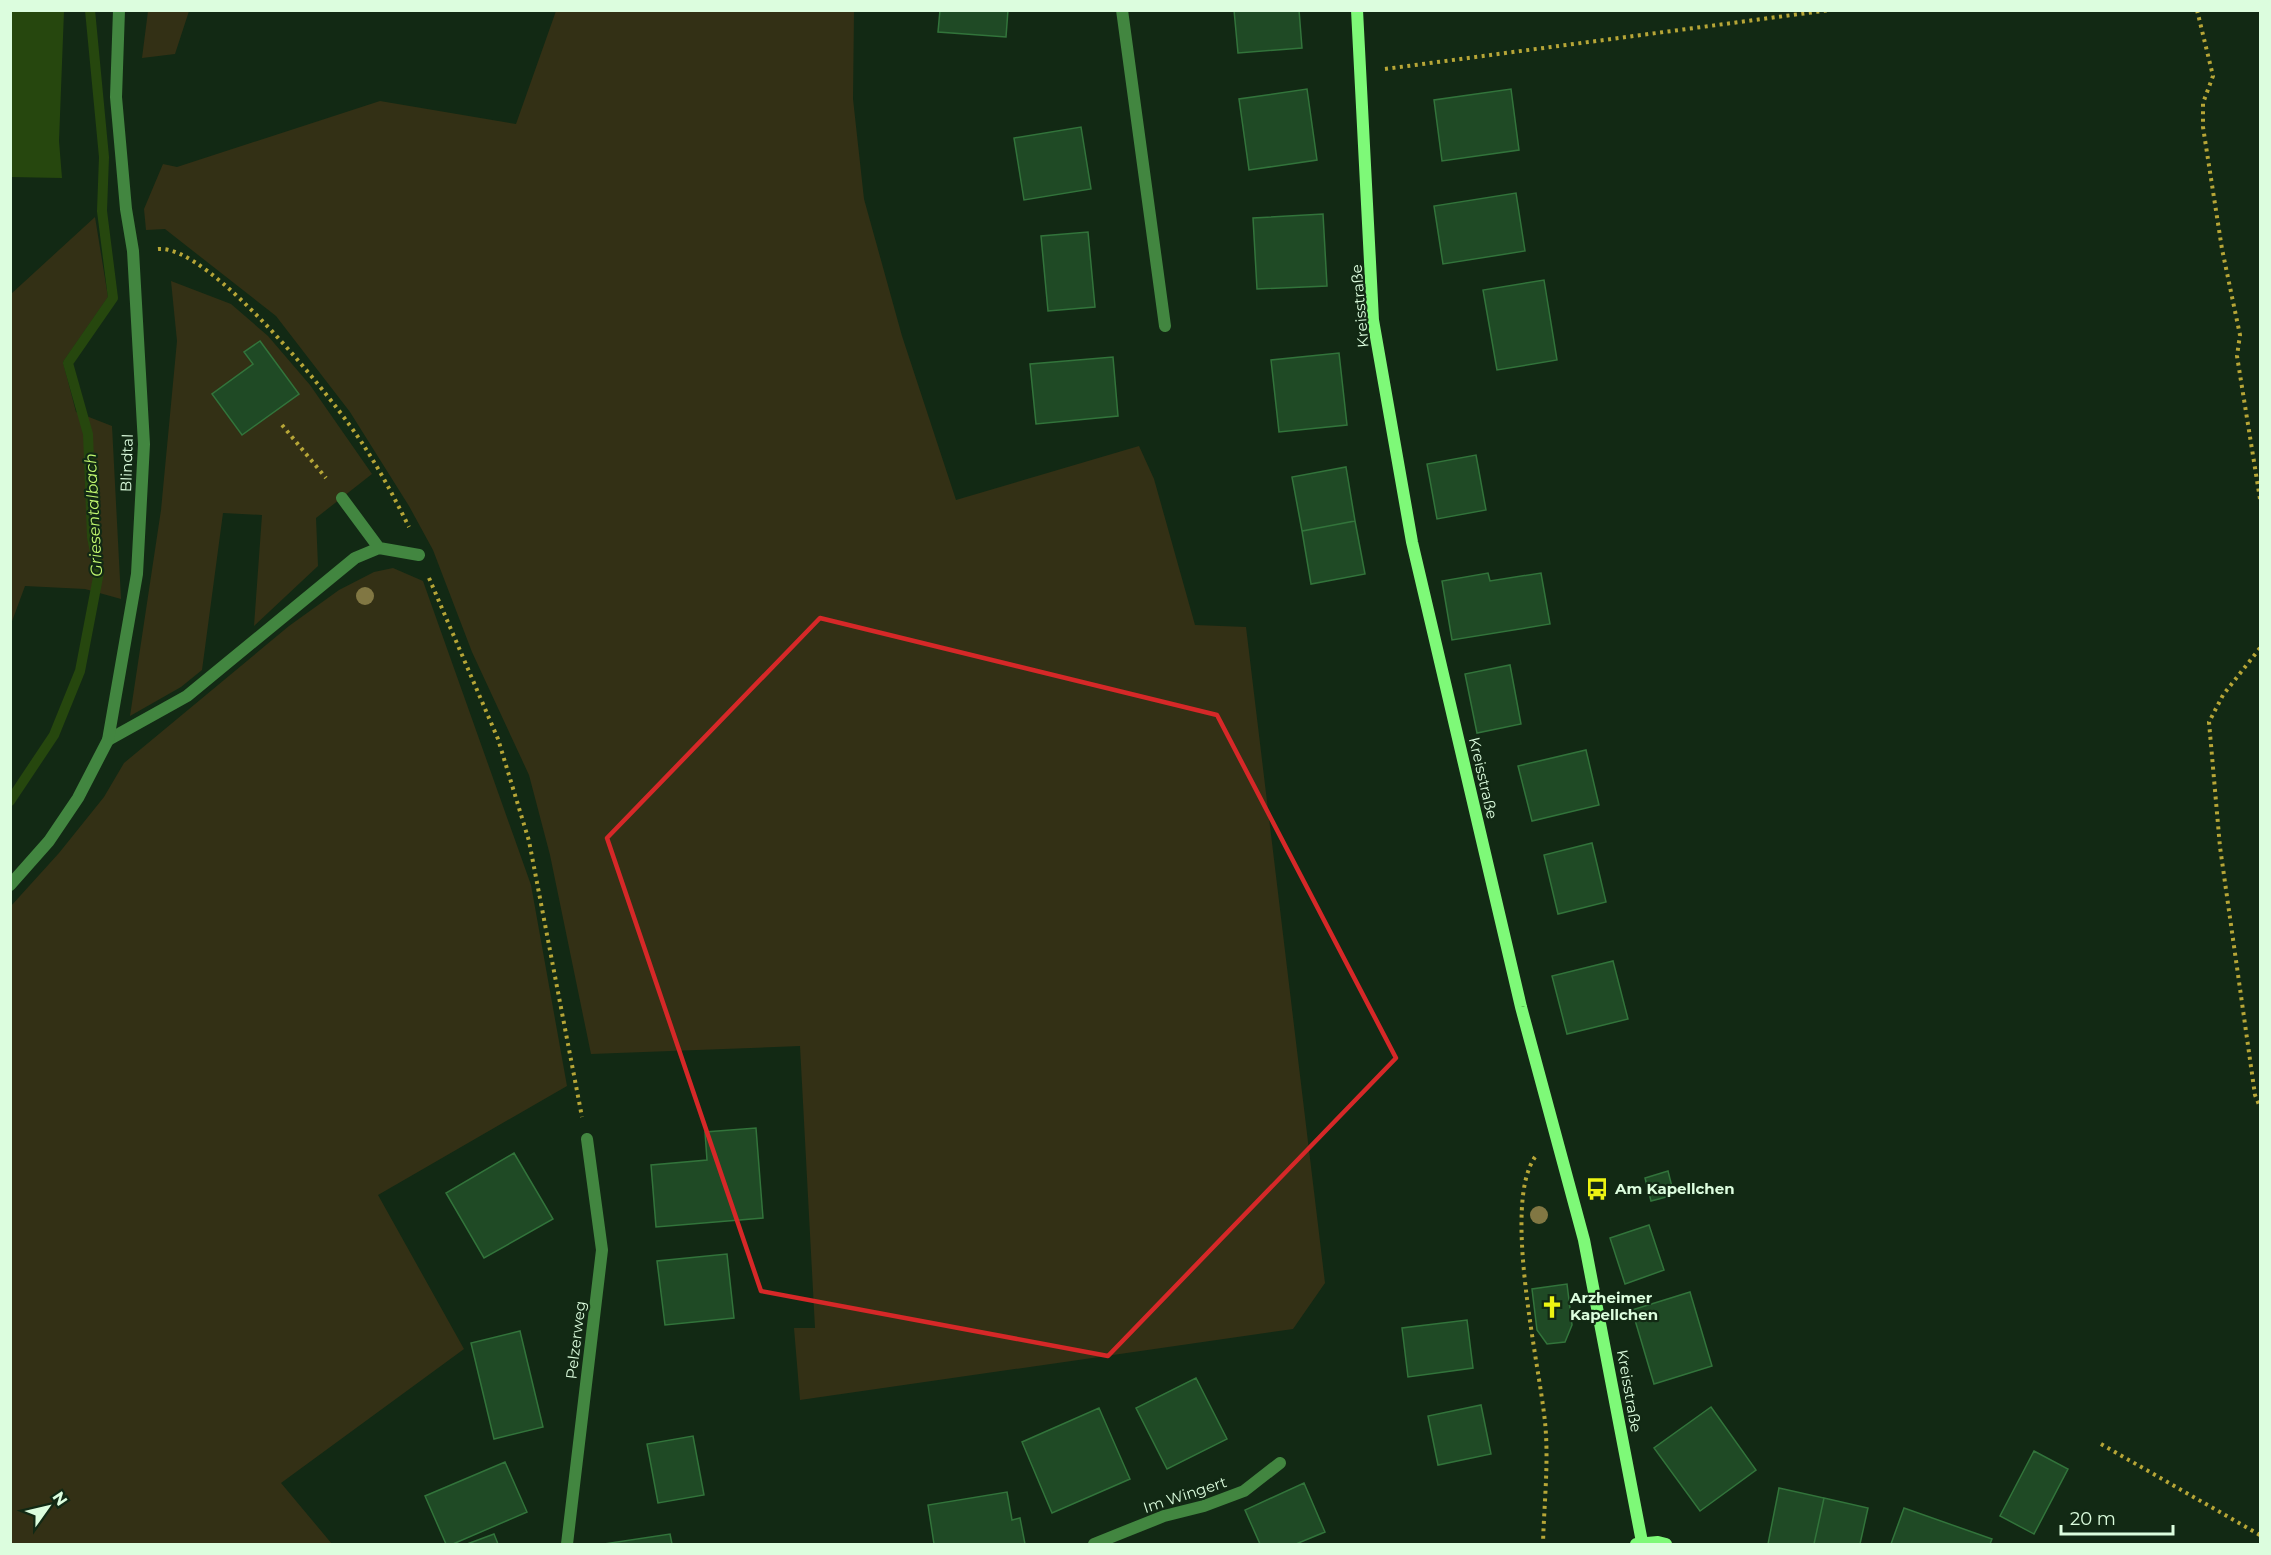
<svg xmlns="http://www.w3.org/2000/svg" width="2271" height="1555" viewBox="0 0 2271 1555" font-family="Montserrat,sans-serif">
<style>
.green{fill:#333015}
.water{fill:#26470e}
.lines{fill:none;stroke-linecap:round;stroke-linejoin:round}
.stream{stroke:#26470e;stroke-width:10}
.building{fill:#1f4a25;stroke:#32743b;stroke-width:1.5}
.path{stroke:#b7a637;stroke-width:4;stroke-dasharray:3 4.5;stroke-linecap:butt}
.lane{stroke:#428640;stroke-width:12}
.street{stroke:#428640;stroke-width:12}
.secondary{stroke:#7ef978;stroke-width:12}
.tree{fill:#817743}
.marked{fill:none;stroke:#d62828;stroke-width:4.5;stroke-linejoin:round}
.labels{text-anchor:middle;stroke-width:4.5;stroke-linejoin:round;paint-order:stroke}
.street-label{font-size:15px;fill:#dcfdde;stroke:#122914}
.poi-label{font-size:15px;font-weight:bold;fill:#dcfdde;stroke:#122914;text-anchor:start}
.water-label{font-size:16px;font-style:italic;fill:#c2f86f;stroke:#122914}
</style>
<rect width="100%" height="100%" fill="#122914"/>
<path class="green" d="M148,11H189L175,54L142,58Z
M556,11H854L853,99L864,199L902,336L956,500L1139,446L1154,479L1195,625L1246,627L1325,1283L1293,1329L800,1400L794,1328H815L800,1046L591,1054L550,855L529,775L472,652L433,550L409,506L350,412L276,316L165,229L146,230L144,209L163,164L177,167L380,101L516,124Z
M95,217L108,297L63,362L76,412L112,426L121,599L85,589L25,586L11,624V294Z
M171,281L231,304L268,336L310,385L372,474L316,518L318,566L254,626L262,515L223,513L202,670L181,687L130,716L161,510L177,341Z
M393,568L423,581L531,885L567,1086L378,1195L464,1349L281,1483L332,1544H11V906L59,853L104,797L124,763L289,626L339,590L374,572Z"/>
<path class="water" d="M11,10L64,11L59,141L62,178L11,177Z"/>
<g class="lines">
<path class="stream" d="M10,801L54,735L80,671L99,572L92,537L88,434L68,363L113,298L102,211L104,157L90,10"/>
</g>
<path class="building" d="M940,10H1008L1006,37L938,32Z
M1234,10H1299L1302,48L1238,53Z
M1307,89L1317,160L1249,170L1239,99Z
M1511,89L1519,150L1442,161L1434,100Z
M1081,127L1091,189L1024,200L1014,138Z
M1516,193L1525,251L1443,264L1434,206Z
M1323,214L1327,286L1257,289L1253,218Z
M1088,232L1095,307L1048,311L1041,236Z
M1544,280L1557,360L1497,370L1483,290Z
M260,341L299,394L242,435L212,394L253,364L244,352Z
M1339,353L1347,425L1279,432L1271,360Z
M1113,357L1118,416L1036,424L1030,364Z
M1476,455L1486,510L1437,519L1427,464Z
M1346,467L1355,521L1302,531L1292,477Z
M1355,521L1365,574L1311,584L1302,531Z
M1488,573L1490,581L1541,573L1550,624L1452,640L1442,581Z
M1510,665L1521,724L1477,733L1465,674Z
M1586,750L1599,805L1532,821L1518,766Z
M1592,843L1606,902L1558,914L1544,855Z
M1613,961L1628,1019L1567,1034L1552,976Z
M756,1128L763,1218L656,1227L651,1165L707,1160L705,1132Z
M514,1153L553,1219L484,1258L446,1193Z
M1668,1171L1674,1195L1651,1201L1645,1178Z
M1649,1225L1664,1270L1625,1284L1610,1238Z
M727,1254L734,1318L665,1325L657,1261Z
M1567,1284L1572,1325L1565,1342L1547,1344L1537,1330L1532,1289Z
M1690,1292L1712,1366L1654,1384L1632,1310Z
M1467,1320L1473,1368L1408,1377L1402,1328Z
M520,1331L543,1427L494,1439L471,1343Z
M1196,1378L1227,1439L1167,1469L1136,1408Z
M1481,1405L1491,1454L1438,1465L1428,1416Z
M1711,1407L1756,1470L1700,1511L1654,1448Z
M1099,1408L1130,1479L1052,1513L1022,1442Z
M693,1436L704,1495L658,1503L647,1444Z
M2034,1451L2068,1469L2034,1534L2000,1516Z
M505,1462L527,1512L453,1544H446L425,1496Z
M1304,1483L1325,1532L1296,1544H1260L1245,1510Z
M1779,1488L1824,1498L1814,1544H1768Z
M1007,1492L1012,1520L1020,1518L1025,1544H934L928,1505Z
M1824,1498L1868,1508L1860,1544H1814Z
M1904,1508L1992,1539L1990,1544H1891Z
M494,1534L498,1544H467Z
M670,1534L672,1544H604Z"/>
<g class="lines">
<path class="path" d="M2197,10L2213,76L2203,103V127L2222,249L2240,335L2237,356L2260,499
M1385,69L1830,10
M158,249C210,244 337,403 364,446C381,472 395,499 409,527
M282,425L326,478
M429,578L498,739L529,841L582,1117
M2260,648L2223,695L2209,722L2220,847L2255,1095L2260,1107
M1535,1157C1502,1205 1539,1362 1545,1422C1549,1462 1544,1504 1543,1544
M2101,1444L2260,1535"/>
<path class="lane" d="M342,498L379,548
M108,740L187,696L355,558L379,548L419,555"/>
<path class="street" d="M1122,10L1165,326
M10,885L49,841L78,798L108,740L137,574L144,444L133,251L126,209L116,97L119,10
M567,1544L602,1250L587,1139
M1094,1544L1164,1516L1204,1506L1244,1491L1280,1463"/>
<path class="secondary" d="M1357,10L1373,320L1412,542L1521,1007L1584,1240L1642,1542
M1636,1544L1658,1542L1666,1544"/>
</g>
<g class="tree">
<circle cx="365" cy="596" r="9"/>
<circle cx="1539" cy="1215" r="9"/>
</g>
<path class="marked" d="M820,618L1217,715L1396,1058L1108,1356L761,1291L607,838Z"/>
<defs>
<g id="bus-bare" transform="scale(1.8)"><path d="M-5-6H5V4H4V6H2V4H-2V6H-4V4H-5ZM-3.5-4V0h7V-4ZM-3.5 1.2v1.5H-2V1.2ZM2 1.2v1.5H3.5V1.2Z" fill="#edf412" stroke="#122914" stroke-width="2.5" paint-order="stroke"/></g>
<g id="church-bare" transform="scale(1.8)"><path d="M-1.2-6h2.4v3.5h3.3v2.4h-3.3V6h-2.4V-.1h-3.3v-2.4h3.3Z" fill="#edf412" stroke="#122914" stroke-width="2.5" paint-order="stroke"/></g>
</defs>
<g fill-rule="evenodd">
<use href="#bus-bare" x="1597" y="1189"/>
<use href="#church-bare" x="1552" y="1307"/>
</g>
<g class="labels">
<g class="street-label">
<text transform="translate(1360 306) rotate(-95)" y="5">Kreisstraße</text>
<text transform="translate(127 463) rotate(-88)" y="5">Blindtal</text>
<text transform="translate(1483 778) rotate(77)" y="5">Kreisstraße</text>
<text transform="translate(576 1340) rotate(-83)" y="5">Pelzerweg</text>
<text transform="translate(1629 1391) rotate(80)" y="5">Kreisstraße</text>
<text transform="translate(1185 1495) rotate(-18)" y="5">Im Wingert</text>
</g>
<g class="poi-label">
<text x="1615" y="1194">Am Kapellchen</text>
<text x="1570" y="1303">Arzheimer<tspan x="1570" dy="17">Kapellchen</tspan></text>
</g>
<g class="water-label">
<text transform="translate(93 515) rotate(-93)" y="6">Griesentalbach</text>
</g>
</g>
<rect width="2271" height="1555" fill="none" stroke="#dcfdde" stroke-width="24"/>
<g transform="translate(48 1507) rotate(56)" stroke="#122914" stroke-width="4.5" paint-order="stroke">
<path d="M0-4.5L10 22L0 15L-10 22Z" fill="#dcfdde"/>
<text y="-9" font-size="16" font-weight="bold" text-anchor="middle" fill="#dcfdde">N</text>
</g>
<path d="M2061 1525v9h112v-9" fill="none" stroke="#dcfdde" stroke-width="3"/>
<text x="2070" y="1525" font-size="18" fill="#dcfdde" stroke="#122914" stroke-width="4.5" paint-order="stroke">20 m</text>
</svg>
